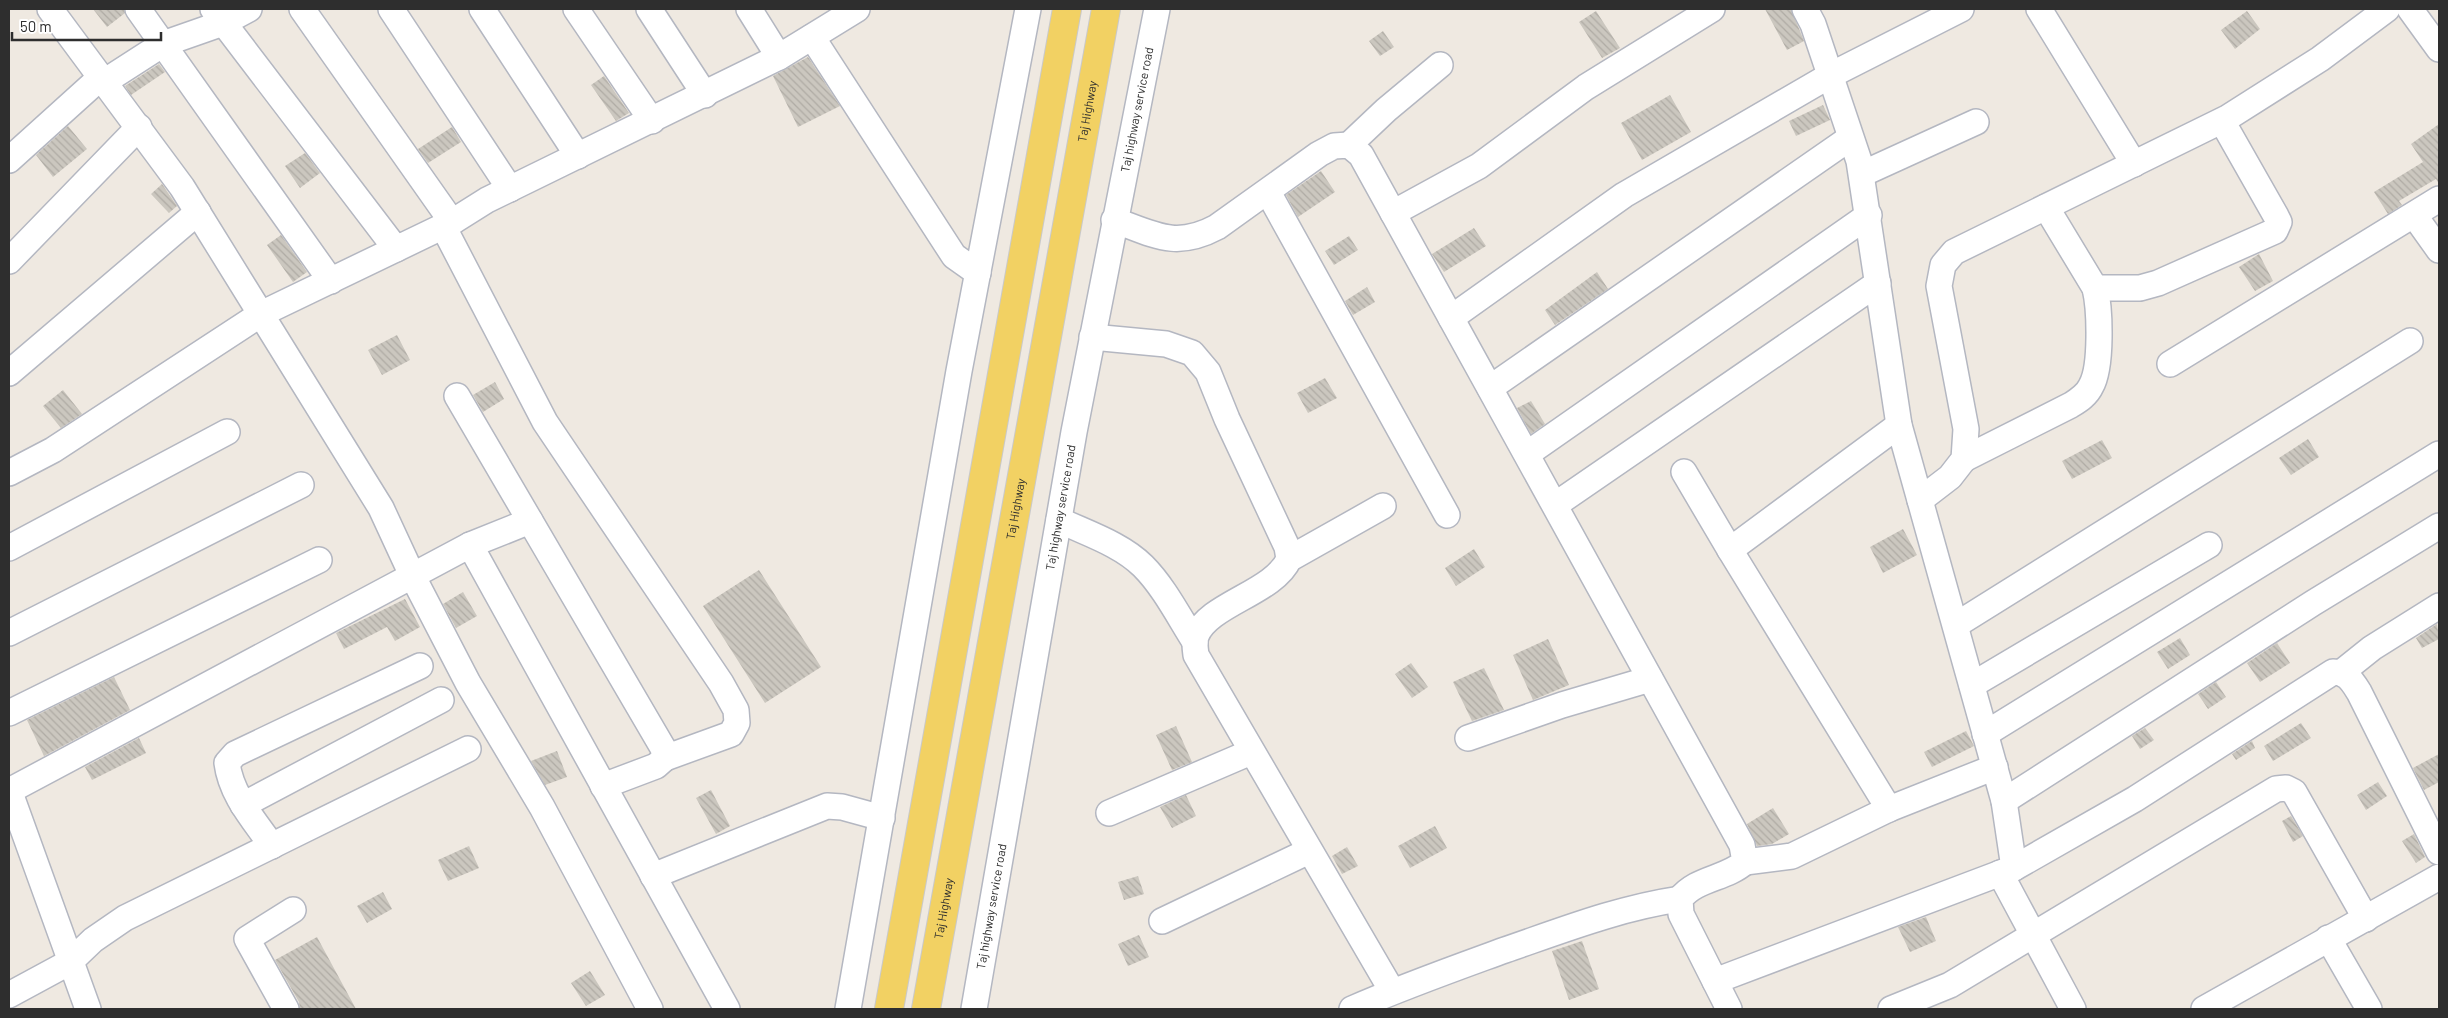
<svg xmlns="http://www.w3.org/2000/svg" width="2448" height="1018" viewBox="0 0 2448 1018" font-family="Barlow,sans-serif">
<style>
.building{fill:url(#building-back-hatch)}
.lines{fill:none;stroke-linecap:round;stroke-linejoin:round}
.minor-casing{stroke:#b4b7c1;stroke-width:28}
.major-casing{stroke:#c9c9c9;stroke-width:30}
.minor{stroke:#fff;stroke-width:25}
.major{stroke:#f2d163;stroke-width:28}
.labels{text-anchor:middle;stroke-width:4;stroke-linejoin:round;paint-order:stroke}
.street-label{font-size:12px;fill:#2e2e2e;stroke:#fff}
</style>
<defs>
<pattern id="building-back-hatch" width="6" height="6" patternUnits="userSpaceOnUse" patternTransform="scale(1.25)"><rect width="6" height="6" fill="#cbc7bf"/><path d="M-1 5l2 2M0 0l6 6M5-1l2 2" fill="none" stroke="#afaba4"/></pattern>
</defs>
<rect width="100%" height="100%" fill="#efe9e1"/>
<path class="building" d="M93,9H124L125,13L107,27Z
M1765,9H1791L1804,41L1787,50Z
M1596,11L1620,48L1602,58L1579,22Z
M2247,11L2260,29L2235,49L2221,30Z
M1383,31L1394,47L1380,56L1369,41Z
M808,57L840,106L798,127L773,76Z
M159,64L165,72L131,95L125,86Z
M604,76L629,113L616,121L591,85Z
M1670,95L1691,132L1642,160L1621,123Z
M1823,105L1830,120L1796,136L1789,121Z
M2439,124V184L2436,179L2399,201L2402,205L2388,214L2374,192L2423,162L2411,144Z
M68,126L87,149L53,177L36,155Z
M452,127L461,142L428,163L418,149Z
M305,153L320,173L300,188L285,166Z
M1321,171L1335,192L1298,217L1286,195Z
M162,184L177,206L169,213L151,194Z
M1474,228L1486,246L1444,272L1432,254Z
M281,235L307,272L293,282L267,245Z
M1349,236L1358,250L1334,265L1325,251Z
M2259,254L2273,281L2255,291L2239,267Z
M1597,272L1608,289L1555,325L1545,310Z
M1367,287L1375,302L1353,315L1345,301Z
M397,335L410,360L382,375L368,350Z
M1325,378L1337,398L1308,413L1297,393Z
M495,382L504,399L483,412L473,395Z
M63,390L82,414L61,428L43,406Z
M1531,401L1545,424L1531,434L1517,408Z
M2308,439L2319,457L2291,475L2279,458Z
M2102,440L2112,458L2072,479L2062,461Z
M1903,529L1917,555L1883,573L1870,547Z
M1474,549L1485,567L1456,586L1445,568Z
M759,570L821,667L765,703L703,606Z
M463,592L477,616L456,628L443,604Z
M405,599L420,627L395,641L387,627L344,649L336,633Z
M2437,624L2439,639L2422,648L2416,638Z
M2180,638L2190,655L2168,669L2157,652Z
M1548,639L1569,685L1533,700L1513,655Z
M2277,643L2290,663L2260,682L2247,663Z
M1411,663L1428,687L1412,698L1395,674Z
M1484,668L1504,710L1472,721L1453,682Z
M114,677L130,710L44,756L27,720Z
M2216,682L2226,697L2208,709L2198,694Z
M2301,723L2311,738L2273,761L2264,746Z
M1176,726L1192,762L1172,770L1156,735Z
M2145,728L2154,740L2140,749L2132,736Z
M1966,731L1974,746L1932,767L1924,752Z
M139,738L146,753L92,780L85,767Z
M2252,741L2255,748L2236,760L2232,754Z
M557,751L567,777L545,785L531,761Z
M2439,754V782L2424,790L2413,768Z
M2378,782L2387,796L2366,810L2357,795Z
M711,790L730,826L716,834L696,798Z
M1186,795L1196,816L1172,828L1160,807Z
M1773,808L1789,834L1772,844L1757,846L1747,824Z
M2291,816L2303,836L2293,842L2282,821Z
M1435,826L1447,848L1410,868L1398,846Z
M2414,834L2425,857L2416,863L2402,841Z
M469,846L479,868L448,881L438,860Z
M1347,847L1358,866L1342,874L1332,856Z
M1138,876L1144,894L1124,900L1118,882Z
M383,892L392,909L367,923L357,906Z
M1926,917L1936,941L1910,952L1898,927Z
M1139,935L1149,957L1128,966L1118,944Z
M317,937L356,1009H300L299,1002L275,960Z
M1582,941L1599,989L1569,1000L1552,951Z
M590,971L605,995L586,1006L571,983Z"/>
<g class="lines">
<g class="minor-casing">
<g id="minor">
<path d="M50,9L182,187L381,508L412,575L468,683L542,807L650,1009"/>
<path d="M138,9L331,281"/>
<path d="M213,9L396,249"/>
<path d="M302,9L452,222"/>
<path d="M391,9L510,189"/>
<path d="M482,9L578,156"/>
<path d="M576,9L652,121"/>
<path d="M649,9L705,95"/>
<path d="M749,9L779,57L857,9"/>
<path d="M1805,9L1813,24L1859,161L1899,425L2004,801L2014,868"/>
<path d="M2039,9L2134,164"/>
<path d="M2410,9L2439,49"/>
<path d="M812,37L954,256L978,273"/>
<path d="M104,82L163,44L223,23L249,9"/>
<path d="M1349,145L1386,110L1440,65"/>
<path d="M9,160L101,77"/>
<path d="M1862,174L1976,122"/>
<path d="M1268,192L1447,515"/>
<path d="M1393,213L1479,166L1586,87L1712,9"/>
<path d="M2414,215L2439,250"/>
<path d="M1114,220C1155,235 1176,249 1217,227L1319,154L1334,146L1349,145L1361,155L1742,845L1745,862C1726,879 1696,878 1680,899L1681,914L1729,1009"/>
<path d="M443,226L545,422L721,683L736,710L737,723L731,734L665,758"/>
<path d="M9,261L139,127"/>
<path d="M2095,288H2140L2158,283L2275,231L2279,222L2276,216L2222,121"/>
<path d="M1451,318L1624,195L1829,76L1961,9"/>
<path d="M1092,337L1166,344L1192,353L1208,372L1227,419L1287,547L1289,559C1274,593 1208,604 1196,636C1194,642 1195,648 1196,655L1392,991"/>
<path d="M2170,364L2439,199"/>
<path d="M9,373L198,212"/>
<path d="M1490,388L1850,138"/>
<path d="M457,396L663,748L665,758L656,766L603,786"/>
<path d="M1527,454L1869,215"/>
<path d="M1964,459L2071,405C2079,400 2087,395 2091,386C2102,367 2100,309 2095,288L2046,207"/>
<path d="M1684,472L1730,550L1889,809"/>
<path d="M9,473L53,450L261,314L452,222L487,200L779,57"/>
<path d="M1920,500L1950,477L1964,459L1966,429L1939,286L1943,265L1954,252L2227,118L2320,59L2387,9"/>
<path d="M1555,505L1878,283"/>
<path d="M1059,520C1086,533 1121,544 1143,566C1164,587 1179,617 1195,642"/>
<path d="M470,545L727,1009"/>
<path d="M9,548L227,432"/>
<path d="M1730,550L1899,425"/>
<path d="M1289,559L1383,506"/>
<path d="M1956,625L2410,341"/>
<path d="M9,633L301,485"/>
<path d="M2342,672L2372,648L2439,606"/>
<path d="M1972,685L2209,545"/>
<path d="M9,713L319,560"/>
<path d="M1985,734L2439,454"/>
<path d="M1468,738L1562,705L1650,679"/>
<path d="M9,790L88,1009"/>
<path d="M9,791L470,545L530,521"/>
<path d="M2004,801L2313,603L2439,526"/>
<path d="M243,805L441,700"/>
<path d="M1109,813L1251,752"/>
<path d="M272,846C254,820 231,795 227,763L235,754L420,666"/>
<path d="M1745,862L1792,856L1889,809L1995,767"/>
<path d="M2000,873L2073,1009"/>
<path d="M653,876L827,806L842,807L882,818"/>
<path d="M1162,921L1309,851"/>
<path d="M2328,938L2369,1009"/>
<path d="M1715,981L2014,868L2135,799L2333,672C2347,672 2352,681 2359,692L2439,852"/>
<path d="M9,995L70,962L93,940L125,918L468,749"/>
<path d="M286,1009L247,939L293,910"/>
<path d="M848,1009L959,371L1028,9"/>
<path id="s1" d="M974,1009L1074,432L1157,9"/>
<path d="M1352,1009C1402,987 1453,969 1505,950C1563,930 1619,908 1680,899"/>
<path d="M1891,1009L1950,985L2276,789L2286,788L2294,792L2366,919"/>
<path d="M2204,1009L2439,877"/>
</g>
</g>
<g class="major-casing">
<g id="major">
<path d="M889,1009L1067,9"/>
<path id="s2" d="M926,1009L1106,9"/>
</g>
</g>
<use href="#minor" class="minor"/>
<use href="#major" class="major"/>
</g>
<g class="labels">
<g class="street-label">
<text dy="4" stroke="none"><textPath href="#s2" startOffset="912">Taj Highway</textPath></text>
<text dy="4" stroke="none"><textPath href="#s1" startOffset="914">Taj highway service road</textPath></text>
<text dy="4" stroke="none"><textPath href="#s1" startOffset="509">Taj highway service road</textPath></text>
<text dy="4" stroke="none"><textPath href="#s2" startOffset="508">Taj Highway</textPath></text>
<text dy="4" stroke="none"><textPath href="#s1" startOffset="104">Taj highway service road</textPath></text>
<text dy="4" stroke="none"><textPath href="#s2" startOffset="102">Taj Highway</textPath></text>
</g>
</g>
<rect width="2448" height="1018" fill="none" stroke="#2e2e2e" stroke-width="20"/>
<path d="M12 32v8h149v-8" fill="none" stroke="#2e2e2e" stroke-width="2.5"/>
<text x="20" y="32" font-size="15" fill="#2e2e2e" stroke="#ffffff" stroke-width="4" paint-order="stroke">50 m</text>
</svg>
